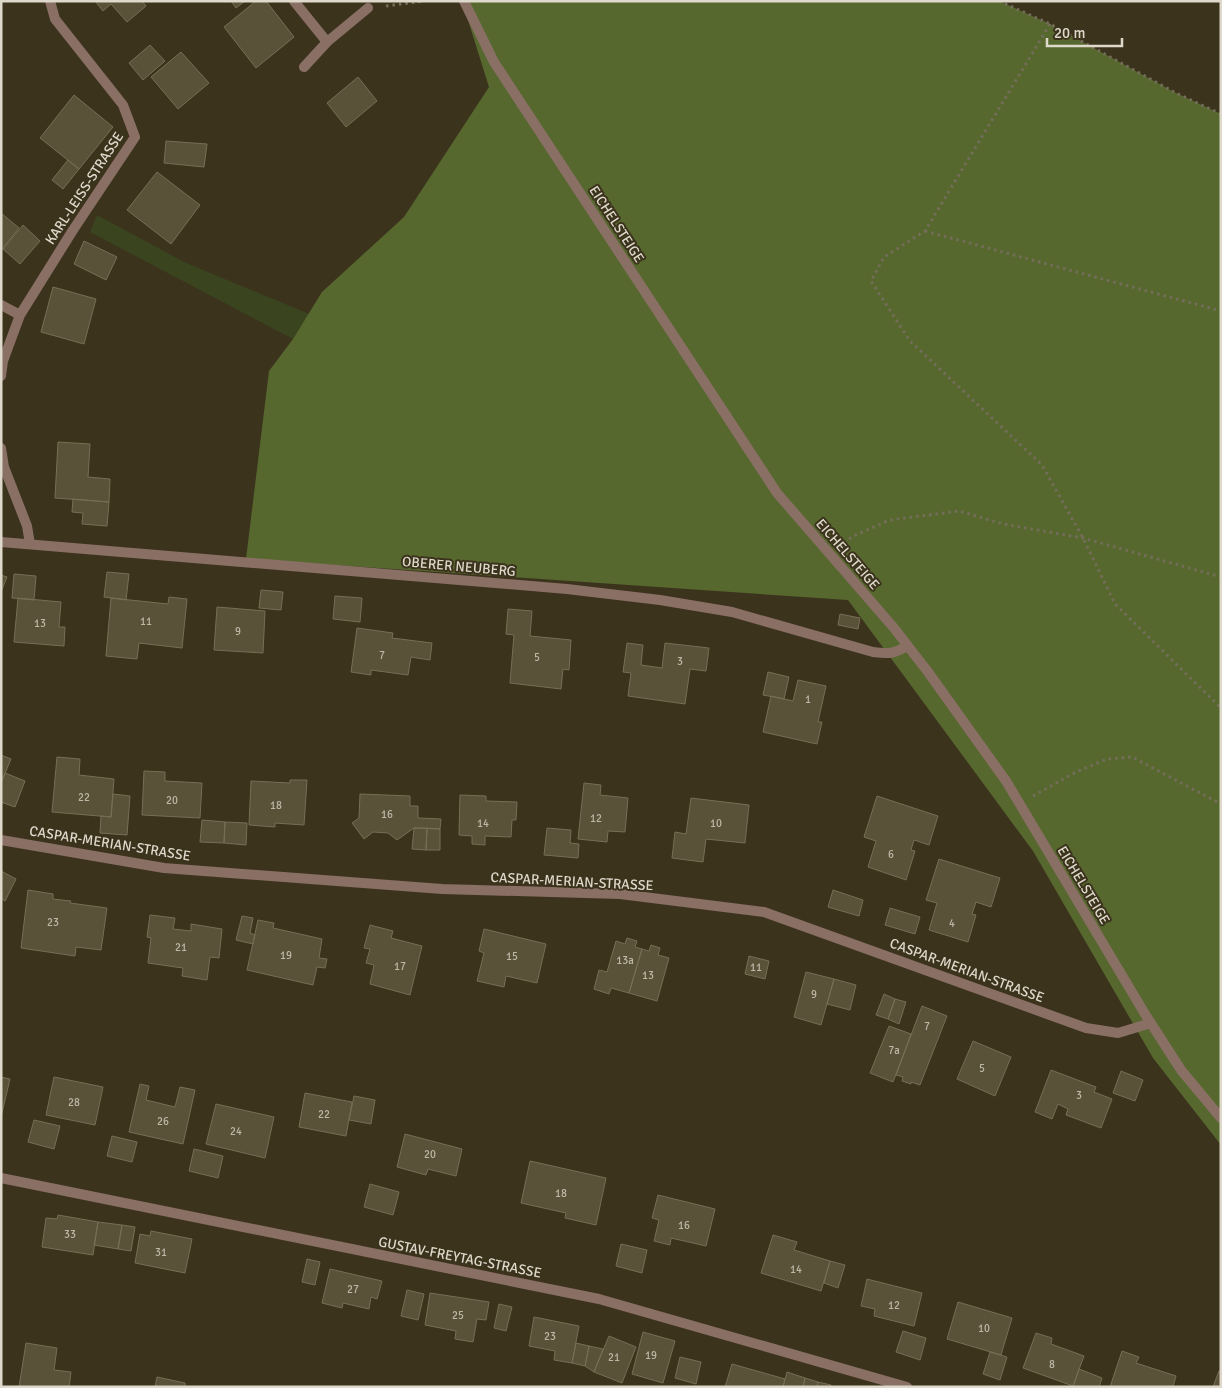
<svg xmlns="http://www.w3.org/2000/svg" width="1222" height="1388" viewBox="0 0 1222 1388" font-family="Signika,sans-serif">
<style>
.green{fill:#3a4520}
.forest{fill:#57682f}
.building{fill:#5a5139;stroke:#786e56}
.lines{fill:none;stroke-linecap:round;stroke-linejoin:round}
.path{stroke:#746d59;stroke-width:3;stroke-dasharray:2.5 4;stroke-linecap:butt}
.minor{stroke:#896f64;stroke-width:10}
.labels{text-anchor:middle;stroke-width:4;stroke-linejoin:round;paint-order:stroke}
.number-label{font-size:11px;fill:#bdb7a6}
.street-label{font-size:14px;fill:#ded9cb;stroke:#3c331d}
</style>
<rect width="100%" height="100%" fill="#3c331d"/>
<path class="green" d="M97,215L184,262L309,314L293,339L90,232Z"/>
<path class="forest" d="M462,1H999L1050,24L1174,92L1221,114V1145L1153,1058L1033,851L848,600L246,559L269,371L293,339L322,292L404,217L489,87Z"/>
<path class="building" d="M95,1H142L146,6L127,22L111,4L103,11Z
M231,1H245L236,8Z
M256,1H266L294,37L256,68L224,27Z
M150,45L165,61L143,80L129,63Z
M181,52L209,83L178,109L151,77Z
M358,77L377,101L346,127L327,103Z
M74,95L113,127L79,169L40,138Z
M166,141L207,144L204,167L164,163Z
M68,160L79,169L63,189L52,180Z
M157,172L200,205L171,244L127,210Z
M1,213L19,228L1,250Z
M23,225L40,241L20,264L3,249Z
M84,241L117,257L106,280L74,264Z
M53,287L96,299L84,344L41,332Z
M58,442L90,444L88,477L110,479L109,502L55,498Z
M73,499L109,502L107,526L82,524L83,513L72,512Z
M107,572L129,574L126,600L104,597Z
M14,574L36,576L34,600L12,598Z
M1,575L7,577L1,592Z
M261,590L283,592L281,610L259,608Z
M335,596L362,598L360,622L333,619Z
M169,597L187,599L182,648L139,643L137,659L106,656L111,598L168,604Z
M18,598L61,602L59,627H65L64,646L14,642Z
M217,607L265,611L263,653L214,650Z
M508,609L532,611L530,636L571,640L569,670L563,669L561,689L510,683L514,635L506,634Z
M840,614L860,618L858,629L838,625Z
M357,628L393,633L392,638L432,643L430,660L411,657L408,675L371,670V675L351,672Z
M627,643L643,645L641,665L662,668L665,643L709,648L706,671L690,669L685,704L628,696L631,673L623,672Z
M768,672L789,677L784,699L763,695Z
M798,680L826,686L818,722H822L817,744L763,732L771,696L793,701Z
M1,755L11,759L1,783Z
M57,757L80,759L79,775L114,779L111,817L52,812Z
M144,771L165,772V781L202,783L200,818L142,815Z
M5,773L25,781L15,807L1,802V783Z
M290,780H307L304,825L275,823V827L249,825L251,781L290,783Z
M584,783L601,785L600,795L628,798L625,832L608,831L607,842L578,839Z
M113,794L130,796L127,835L100,833L101,816L111,817Z
M360,794L410,796V806H418V818L441,819L440,829L414,828L397,840L388,833L373,832L364,839L352,823L359,818Z
M460,795L486,796V801L517,802L516,820H512L511,837L485,836V845L472,844V836L459,835Z
M877,796L938,816L929,845L914,840L911,850L915,851L906,880L868,867L876,841L864,837Z
M691,798L749,805L745,843L706,839L703,862L672,858L675,832L686,834Z
M202,820L225,822L224,843L200,842Z
M225,822L247,823L246,845L224,843Z
M414,828H427L426,850L412,849Z
M427,828L440,829V850H426Z
M547,828L571,830L570,843L579,844L578,858L544,855Z
M939,859L1000,878L991,907L976,902L972,914L976,915L968,942L929,930L937,903L926,900Z
M1,871L16,879L5,901L1,898Z
M28,890L53,894V899L71,901L70,903L107,908L101,950L76,947L75,956L21,948Z
M833,890L863,900L859,916L828,907Z
M890,908L920,917L915,934L885,925Z
M150,915L175,918L173,929L191,931V924L222,929L219,958L210,957L207,980L182,976L183,968L148,963L151,938L147,937Z
M242,916L253,918L250,933L255,935L253,944L236,940Z
M258,920L274,923L273,928L322,939L319,958L327,959L325,968L317,967L313,985L247,970Z
M370,925L393,931L391,938L422,946L410,995L370,984L374,965L366,963L370,949L364,948Z
M484,929L546,944L537,983L506,976L504,987L477,981L484,953L479,951Z
M627,938L637,941L635,947L642,949L629,993L611,988L609,994L594,989L599,970L607,972L616,941L625,944Z
M651,945L660,948L658,955L669,958L657,1001L629,993L642,949L649,951Z
M749,956L769,961L765,979L745,974Z
M806,972L834,979L821,1025L794,1017Z
M834,979L856,985L850,1010L827,1004Z
M884,994L895,999L888,1019L876,1015Z
M895,999L906,1002L899,1024L888,1019Z
M922,1006L947,1016L920,1085L911,1082V1084L902,1081L903,1077L896,1075Z
M889,1026L911,1034L893,1082L870,1073Z
M973,1041L1011,1057L995,1096L957,1079Z
M1051,1070L1096,1087L1094,1092L1112,1099L1101,1128L1066,1115L1068,1109L1058,1104L1052,1119L1035,1112Z
M1121,1071L1143,1080L1135,1101L1113,1093Z
M1,1077L10,1079L1,1117Z
M54,1077L103,1087L95,1125L46,1115Z
M140,1084L149,1086L146,1100L175,1107L180,1087L195,1090L183,1144L129,1132Z
M305,1093L352,1102L346,1136L299,1127Z
M354,1096L375,1100L371,1124L349,1120Z
M216,1104L274,1117L265,1158L206,1144Z
M34,1120L60,1126L54,1149L28,1142Z
M405,1134L462,1149L456,1176L428,1169L426,1175L397,1167Z
M112,1136L137,1142L132,1162L107,1156Z
M194,1149L223,1156L218,1178L189,1171Z
M530,1161L606,1178L596,1225L565,1218L566,1213L521,1203Z
M370,1184L399,1192L393,1215L364,1207Z
M658,1195L715,1209L706,1246L671,1238L670,1245L654,1241L659,1220L652,1218Z
M58,1215L98,1222L93,1255L42,1247L46,1218L57,1219Z
M98,1222L122,1225L118,1249L94,1245Z
M122,1225L135,1227L131,1251L118,1249Z
M151,1231L192,1239L185,1273L135,1263L140,1234L150,1236Z
M773,1235L797,1242L794,1250L830,1261L821,1291L761,1273Z
M621,1244L647,1250L642,1273L616,1266Z
M307,1259L320,1262L315,1285L302,1282Z
M830,1261L845,1265L838,1288L824,1283Z
M330,1269L382,1281L377,1299L371,1297L369,1309L343,1303L342,1308L322,1303Z
M867,1279L922,1293L914,1326L874,1316L875,1309L861,1306Z
M407,1290L424,1294L418,1320L401,1316Z
M430,1293L489,1302L486,1320L477,1319L473,1342L455,1339L456,1331L425,1325Z
M958,1302L1012,1318L1001,1355L947,1339Z
M499,1304L512,1307L506,1331L494,1328Z
M534,1317L579,1326L572,1363L554,1360L555,1351L529,1346Z
M903,1331L926,1338L920,1360L896,1352Z
M643,1332L675,1341L663,1383L632,1374Z
M1036,1333L1052,1338L1051,1344L1084,1356L1073,1386L1023,1368Z
M609,1336L636,1347L622,1383L594,1372Z
M26,1343L57,1348L54,1370L71,1372L69,1387H19Z
M576,1343L589,1346L585,1366L572,1363Z
M589,1346L603,1349L594,1372L585,1366Z
M1122,1351L1139,1357L1136,1363L1176,1376L1173,1387H1110Z
M990,1352L1007,1357L1000,1380L983,1374Z
M680,1357L701,1362L696,1384L675,1378Z
M732,1364L785,1379L783,1387H725Z
M1079,1369L1102,1378L1099,1387H1073Z
M1219,1371L1221,1372V1387H1213Z
M787,1372L805,1378L803,1387H783Z
M157,1377L185,1383V1387H155Z
M805,1378L818,1382L817,1387H803Z
M818,1382L831,1385V1387H817Z"/>
<g class="lines">
<path class="path" d="M999,1L1050,24L1174,92L1221,114
M386,6L425,1
M1050,24L925,231L884,257L871,281L910,341L1042,465L1083,538L1115,604L1221,708
M925,231L1221,311
M844,543L853,536L890,520L959,511L1003,524L1083,538L1221,577
M1033,796L1076,772L1107,759L1132,757L1221,804"/>
<path class="minor" d="M294,1L327,42
M464,1L494,62L777,493L894,628L928,672L1006,781L1145,1014L1181,1070L1221,1118
M304,67L327,42L368,8
M1,305L20,315
M1,376L3,361L20,315L73,230L135,137L123,105L55,19L50,1
M1,448L4,467L27,526L30,544
M1,542L567,589L660,600L732,612L873,652C889,654 894,654 907,646
M1,840L164,868L442,889L620,894L764,912L1086,1028L1118,1033L1151,1023
M1,1178L599,1299L907,1387"/>
</g>
<g class="labels">
<g class="number-label">
<text x="146" y="625">11</text>
<text x="40" y="627">13</text>
<text x="238" y="635">9</text>
<text x="382" y="659">7</text>
<text x="537" y="661">5</text>
<text x="680" y="665">3</text>
<text x="808" y="703">1</text>
<text x="84" y="801">22</text>
<text x="172" y="804">20</text>
<text x="276" y="809">18</text>
<text x="387" y="818">16</text>
<text x="596" y="822">12</text>
<text x="483" y="827">14</text>
<text x="716" y="827">10</text>
<text x="891" y="858">6</text>
<text x="53" y="926">23</text>
<text x="952" y="927">4</text>
<text x="181" y="951">21</text>
<text x="286" y="959">19</text>
<text x="512" y="960">15</text>
<text x="625" y="964">13a</text>
<text x="400" y="970">17</text>
<text x="756" y="971">11</text>
<text x="648" y="979">13</text>
<text x="814" y="998">9</text>
<text x="927" y="1030">7</text>
<text x="894" y="1054">7a</text>
<text x="982" y="1072">5</text>
<text x="1079" y="1099">3</text>
<text x="74" y="1106">28</text>
<text x="324" y="1118">22</text>
<text x="163" y="1125">26</text>
<text x="236" y="1135">24</text>
<text x="430" y="1158">20</text>
<text x="561" y="1197">18</text>
<text x="684" y="1229">16</text>
<text x="70" y="1238">33</text>
<text x="161" y="1256">31</text>
<text x="796" y="1273">14</text>
<text x="353" y="1293">27</text>
<text x="894" y="1309">12</text>
<text x="458" y="1319">25</text>
<text x="984" y="1332">10</text>
<text x="550" y="1340">23</text>
<text x="651" y="1359">19</text>
<text x="614" y="1361">21</text>
<text x="1052" y="1368">8</text>
</g>
<g class="street-label">
<text transform="translate(84 188) rotate(-57)" y="5">KARL-LEISS-STRASSE</text>
<text transform="translate(617 224) rotate(57)" y="5">EICHELSTEIGE</text>
<text transform="translate(848 554) rotate(49)" y="5">EICHELSTEIGE</text>
<text transform="translate(459 566) rotate(5)" y="5">OBERER NEUBERG</text>
<text transform="translate(110 843) rotate(9)" y="5">CASPAR-MERIAN-STRASSE</text>
<text transform="translate(572 881) rotate(3)" y="5">CASPAR-MERIAN-STRASSE</text>
<text transform="translate(1084 885) rotate(59)" y="5">EICHELSTEIGE</text>
<text transform="translate(967 970) rotate(20)" y="5">CASPAR-MERIAN-STRASSE</text>
<text transform="translate(460 1257) rotate(11)" y="5">GUSTAV-FREYTAG-STRASSE</text>
</g>
</g>
<rect width="1222" height="1388" fill="none" stroke="#ded9cb" stroke-width="5"/>
<path d="M1047 38v8h75v-8" fill="none" stroke="#ded9cb" stroke-width="2.5"/>
<text x="1054" y="38" font-size="15" fill="#ded9cb" stroke="#3c331d" stroke-width="4" paint-order="stroke">20 m</text>
</svg>
